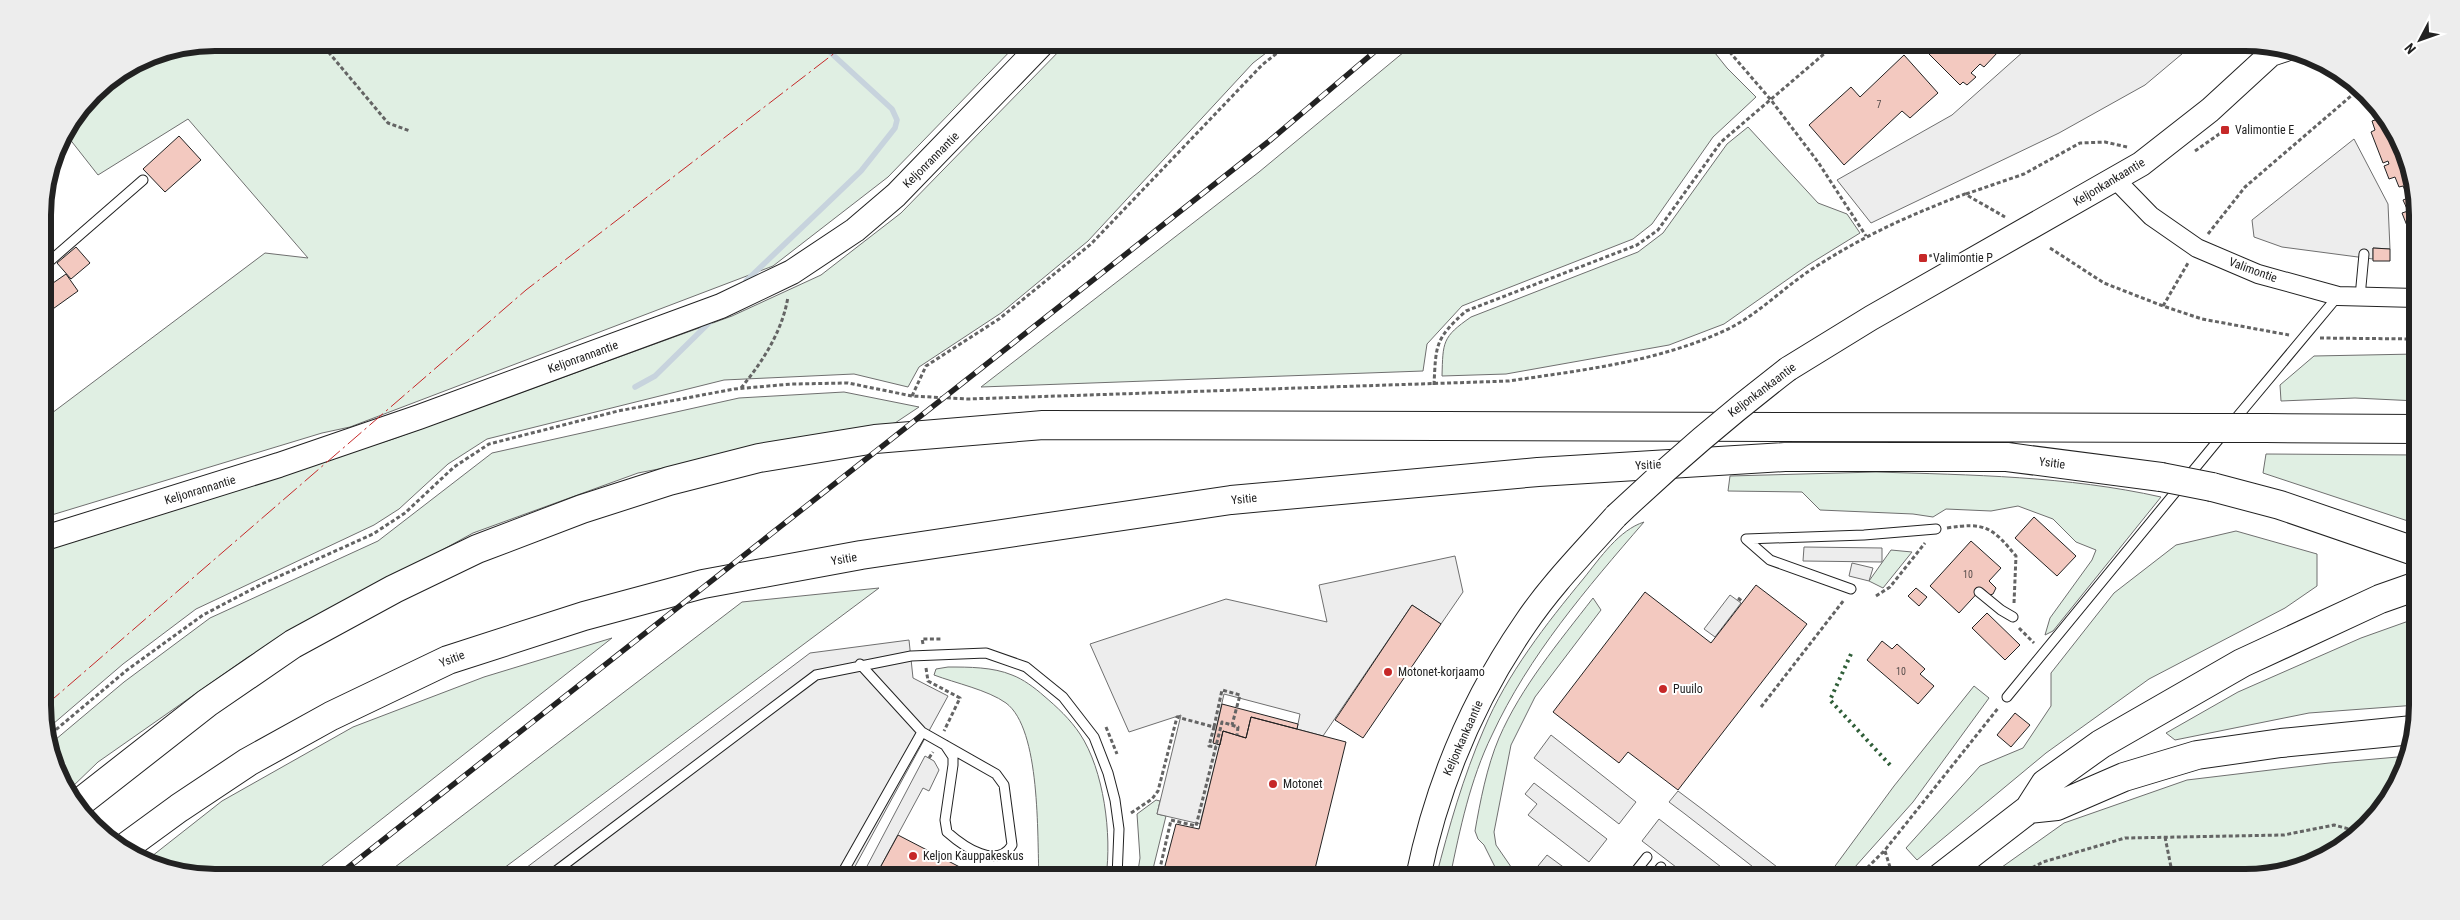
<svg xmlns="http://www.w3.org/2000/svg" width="2460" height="920" viewBox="0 0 2460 920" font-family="'Roboto Condensed',sans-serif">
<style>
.green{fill:#e0efe3;stroke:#6f6f6f}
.parking{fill:#ededed;stroke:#6f6f6f}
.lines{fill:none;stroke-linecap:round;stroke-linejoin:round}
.stream{stroke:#c7d3dd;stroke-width:5.5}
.building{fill:#f3c9c0;stroke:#222}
.lane-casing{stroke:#222;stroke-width:11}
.street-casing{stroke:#222;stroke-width:20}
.secondary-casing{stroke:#222;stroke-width:26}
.highway-casing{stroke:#222;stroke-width:30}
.path{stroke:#646464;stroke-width:3;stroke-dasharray:4 2.5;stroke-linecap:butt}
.lane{stroke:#fff;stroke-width:9}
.street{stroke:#fff;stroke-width:18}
.secondary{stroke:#fff;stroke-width:24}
.highway{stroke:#fff;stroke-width:28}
.rail-casing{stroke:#222;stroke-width:5.5}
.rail{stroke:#fff;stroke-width:4;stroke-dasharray:11;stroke-linecap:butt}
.secondary-bridge-casing{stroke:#222;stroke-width:26;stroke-linecap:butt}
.highway-bridge-casing{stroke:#222;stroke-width:30;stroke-linecap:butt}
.secondary-bridge{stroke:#fff;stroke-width:24}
.highway-bridge{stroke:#fff;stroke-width:28}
.hedge{stroke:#2f5e38;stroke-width:4;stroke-dasharray:2.5 4;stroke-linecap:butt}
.power{stroke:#c62828;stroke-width:1;stroke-dasharray:18 4 2.5 4;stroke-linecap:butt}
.poi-dot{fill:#c62828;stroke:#fff;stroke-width:2}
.labels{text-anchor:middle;stroke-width:4;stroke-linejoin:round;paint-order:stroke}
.number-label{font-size:10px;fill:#564c4a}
.poi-label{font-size:12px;fill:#222;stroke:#fff;text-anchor:start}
.street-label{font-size:12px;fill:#222;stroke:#fff}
.rim{fill:none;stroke:#222;stroke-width:6}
</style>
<rect width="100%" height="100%" fill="#fff"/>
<path class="green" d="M215,42H1018V43L888,177L773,266L350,427L322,433L45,517L44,419L265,253L308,258L188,119L98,175L65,133L101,85L149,56Z
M1416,42L1707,43L1727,68L1756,97L1713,137L1652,224L1633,239L1462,306L1427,344L1423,371L981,387L1259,172Z
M1067,43H1279L1253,63L1088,241L1001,313L919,367L908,387L854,374L724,380L487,439L448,464L399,509L374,525L196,609L123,664L46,730L45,549L393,439L732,316L821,275L901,213Z
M1748,127L1818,203L1847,214L1860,233L1808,265L1724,324L1669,345L1506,374L1442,376C1443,342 1442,337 1471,317L1638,252L1663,233L1727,144Z
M2416,354L2417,401L2355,398L2281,401L2280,385L2314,356Z
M844,392L919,407L895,423L638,473L473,533L248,657L98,762L70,789L49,745L124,682L210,618L378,541L492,453L739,398Z
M2266,454L2417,455V524L2263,473Z
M1876,472C1972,475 2067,476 2161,497L2053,631L2045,635L2050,618L2092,560L2096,550L2076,542L2053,519L2018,506L1991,511L1946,509L1933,517L1913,514L1820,510L1802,492L1728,491L1730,476Z
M1644,522C1587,588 1529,655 1492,735C1470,780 1460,829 1450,877H1436C1449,827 1463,777 1484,729C1507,674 1546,624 1584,578C1600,558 1619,530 1644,522Z
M2236,531L2317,554V586L2285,608L2149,679L2046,753L1917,860L1906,848L1980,766L2023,748L2051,706V673L2114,593L2176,545Z
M1891,550L1912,552L1883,588L1869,581Z
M879,588L492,877H382L742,602Z
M1593,598L1601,610L1535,697L1511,745L1494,832L1496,845L1518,877H1500L1484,845L1478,839L1475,831C1480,802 1487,766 1499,738C1521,687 1559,642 1593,598Z
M2417,618V705L2309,713L2175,740L2166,733L2238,692L2361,638Z
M612,638L308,877H215L160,868L147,860L222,801L353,727L484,677Z
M948,667C969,667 993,667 1012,675C1023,679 1035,688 1044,696C1057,707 1070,719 1080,734C1104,770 1112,835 1106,877H1039C1037,836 1041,729 1006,703C988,690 955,683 934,675L936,669Z
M1974,686L1989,698L1913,802L1846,877H1827L1894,786Z
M2409,756L2388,801L2350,842L2301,868L2256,877H1988L2064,823L2187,780L2329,763Z
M1156,800L1160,801L1157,814L1166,816L1151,877H1137L1140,858L1137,814Z"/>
<path class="parking" d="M2033,43H2195L2145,85L2059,133L1871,223L1837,180L1952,115Z
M2354,139L2388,204L2390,249L2373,248V259L2282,247L2254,237L2252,220Z
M1804,547L1882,548V562L1803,561Z
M1455,556L1463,592L1441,624L1412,605L1323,736L1297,729L1300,714L1224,694L1213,742L1220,745L1200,824L1157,814L1181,715L1129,732L1090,644L1226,599L1327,622L1319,585Z
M1852,563L1873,568L1869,581L1849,576Z
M1730,595L1741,603L1715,637L1704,629Z
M909,640L913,678L948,696L852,872L865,870L925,756L934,761L939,770L929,791L923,788L875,877H514L810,653Z
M1551,735L1636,802L1619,824L1534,758Z
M1534,783L1607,839L1589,862L1528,815L1537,804L1525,794Z
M1678,791L1702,809L1790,877H1766L1685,814L1669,802Z
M1659,819L1734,877H1689L1642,841Z
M1547,855L1577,877H1553L1538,866Z"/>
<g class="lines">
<path class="stream" d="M746,281L861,171L895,128L897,120L892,109L819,42
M635,387L655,376L714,318"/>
</g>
<path class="building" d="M1917,42H2000L1995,49L1998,52L1984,67L1980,64L1971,73L1976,77L1967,85L1963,82L1960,85Z
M1904,55L1938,93L1910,118L1902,111L1844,165L1809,125L1851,87L1860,97Z
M2384,117L2404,149L2415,189L2406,192L2403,186L2399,187L2395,177L2389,179L2384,166L2389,164L2388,161L2383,163L2371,132L2375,130L2372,121Z
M179,136L201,160L165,192L143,169Z
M2415,189L2416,234L2411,236L2402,213L2408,211L2403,200L2408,198L2406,192Z
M76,247L90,263L71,279L57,263Z
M2373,248L2390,249V261H2373Z
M66,274L78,291L43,316V290Z
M2034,517L2076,556L2057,576L2015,538Z
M1971,541L2001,568L1989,581L1996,588L1993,594L1990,595L1982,588L1959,613L1930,586Z
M1756,585L1807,624L1678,790L1628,752L1619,763L1553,712L1645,592L1711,643Z
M1916,588L1927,597L1919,606L1908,596Z
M1412,605L1441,624L1363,738L1335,720Z
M1987,613L2020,645L2005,660L1972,628Z
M1882,641L1892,649L1897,644L1925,669L1920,674L1934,686L1918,704L1867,660Z
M1222,704L1298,724L1297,729L1251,717L1246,738L1223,731L1220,745L1213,743Z
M2015,713L2030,725L2011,747L1997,735Z
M1251,717L1346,742L1313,877H1177L1165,866L1176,824L1199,829L1223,731L1246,738Z
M898,835L979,877H875Z
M1638,864L1654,877H1627Z
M1165,866L1177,877H1163Z"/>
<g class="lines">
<g class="lane-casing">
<path id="lane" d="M43,267L143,180
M2360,297L2364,254
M2232,423L2338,296
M1746,539L1864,535L1936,529
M1746,539L1770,560L1851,589
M1979,592L2001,610L2013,617
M860,664L922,732L996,774L1004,785L1012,845C997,870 964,847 947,832L945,820L953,765V757L945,745
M2007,697L2224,433
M548,877L816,675L911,656L986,653L1026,667L1063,697L1094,737L1108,773L1115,800L1119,829L1117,877
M840,877L922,732
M1631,877L1647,857
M1653,877L1661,867"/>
</g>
<g class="street-casing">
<path id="street" d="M2116,180L2151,216L2197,248L2258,274L2338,296L2416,298"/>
</g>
<g class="secondary-casing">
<path id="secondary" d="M1788,369L1871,318L2141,164L2210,110L2271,54L2286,49
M45,538L279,465L419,417L721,306L792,272L855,230L896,195L1044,42
M1418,877C1437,785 1472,701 1525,624C1551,585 1585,551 1616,516"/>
</g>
<g class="highway-casing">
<path id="highway" d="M2266,428L2417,429
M2212,487L2280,505L2417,552
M78,804L207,703L293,644L394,589L477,549L582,509L669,481L759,458L875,439L1043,425L2200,428
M2029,809L2057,806L2124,777L2197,755L2281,743L2413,730
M127,846L179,808L248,762L331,716L448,660L584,616L703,584L861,555L1231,500L1538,472L1785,457H2007L2161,477
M1941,877L2029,809L2045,784L2101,744L2242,663L2380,599L2417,586"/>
</g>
<path class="path" d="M320,42L388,123L410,131
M1721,42L1771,100L1818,162L1866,236
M2195,151L2225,130
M1966,194L2024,174L2080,143L2105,142L2127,147
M2208,234L2245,187L2358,90
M2050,248L2104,283L2163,306L2202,319L2289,335
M1923,258L1939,253
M2163,306L2188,263
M2320,338L2416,339
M1434,385C1436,344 1435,339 1466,311L1637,245L1658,230L1721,142L1838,42
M741,388C763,361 782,332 788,297
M912,396L926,366L999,319L1091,244L1262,65L1291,42
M1947,528C1985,522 1992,527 2016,556L2014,603
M1876,596L1890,587L1925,543
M1738,598L1743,602
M2019,628L2034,643
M923,644L922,639H941
M926,668L928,681L960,698L944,731
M1761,707L1844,600
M1106,727L1117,754
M1214,727L1222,690L1240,695L1232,725
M46,738L127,670L203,615L262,584L373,534L405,513L454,467L489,444L618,411L734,389L792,384L848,383L912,396L968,399L1509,381C1582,370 1658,362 1726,330C1756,316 1781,290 1809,271C1861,237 1907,216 1965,194L2005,217
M929,758L933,752
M1131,813L1152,799L1158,791L1177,717L1214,727L1209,746L1216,747
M2165,837L2173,877
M1885,851L1893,877
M1158,877L1171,820L1196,826L1222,722L1238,727L1237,735
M1858,877L1885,850L1999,707
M2015,877L2043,862L2125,838L2284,835L2334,825L2360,832"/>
<use href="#lane" class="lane"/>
<use href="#street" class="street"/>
<use href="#secondary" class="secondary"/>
<use href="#highway" class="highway"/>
<g class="rail-casing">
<path id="rail" d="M336,877L1268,142L1386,42"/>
</g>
<use href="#rail" class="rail"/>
<g class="secondary-bridge-casing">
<path id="secondary-bridge" d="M1616,516C1671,464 1728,415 1788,369"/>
</g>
<g class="highway-bridge-casing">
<path id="highway-bridge" d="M2200,428H2266
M2161,477L2212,487"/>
</g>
<use href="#secondary-bridge" class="secondary-bridge"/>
<use href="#highway-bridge" class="highway-bridge"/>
<path class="hedge" d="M1851,654L1830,700L1891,766"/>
<path class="power" d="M46,705L526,290L849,42"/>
</g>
<g class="poi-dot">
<rect x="2220" y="125" width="10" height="10" rx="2.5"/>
<rect x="1918" y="253" width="10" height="10" rx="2.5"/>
<circle cx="1388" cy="672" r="5"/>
<circle cx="1663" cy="689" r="5"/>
<circle cx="1273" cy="784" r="5"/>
<circle cx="913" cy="856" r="5"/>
</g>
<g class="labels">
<g class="number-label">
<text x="1879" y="108">7</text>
<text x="1968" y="578">10</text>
<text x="1901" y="675">10</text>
</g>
<g class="poi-label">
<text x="2235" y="134">Valimontie E</text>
<text x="1933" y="262">Valimontie P</text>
<text x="1398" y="676">Motonet-korjaamo</text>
<text x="1673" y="693">Puuilo</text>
<text x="1283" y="788">Motonet</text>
<text x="923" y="860">Keljon Kauppakeskus</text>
</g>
<g class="street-label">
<text transform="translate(931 160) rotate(-45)" y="4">Keljonrannantie</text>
<text transform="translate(2109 182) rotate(-31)" y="4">Keljonkankaantie</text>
<text transform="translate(2253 270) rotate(20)" y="4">Valimontie</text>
<text transform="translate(583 357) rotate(-20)" y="4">Keljonrannantie</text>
<text transform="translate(1762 390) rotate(-37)" y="4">Keljonkankaantie</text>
<text transform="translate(2052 463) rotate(7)" y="4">Ysitie</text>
<text transform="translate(1648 465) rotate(-3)" y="4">Ysitie</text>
<text transform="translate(200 490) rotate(-17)" y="4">Keljonrannantie</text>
<text transform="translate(1244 499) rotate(-6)" y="4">Ysitie</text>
<text transform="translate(844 559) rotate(-10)" y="4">Ysitie</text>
<text transform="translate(452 659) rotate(-21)" y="4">Ysitie</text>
<text transform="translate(1463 738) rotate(-66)" y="4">Keljonkankaantie</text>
</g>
</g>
<path d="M0 0H2460V920H0ZM215 51H2245A164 164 0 0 1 2409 215V705A164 164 0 0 1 2245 869H215A164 164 0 0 1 51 705V215A164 164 0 0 1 215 51Z" fill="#ededed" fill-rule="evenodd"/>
<path class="rim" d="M215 51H2245A164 164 0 0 1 2409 215V705A164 164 0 0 1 2245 869H215A164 164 0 0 1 51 705V215A164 164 0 0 1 215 51Z"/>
<g transform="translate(2420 40) rotate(229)" stroke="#ffffff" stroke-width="4" paint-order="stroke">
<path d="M0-4L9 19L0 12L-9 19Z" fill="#222222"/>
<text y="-8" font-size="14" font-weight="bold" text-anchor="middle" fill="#222222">N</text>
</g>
</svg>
